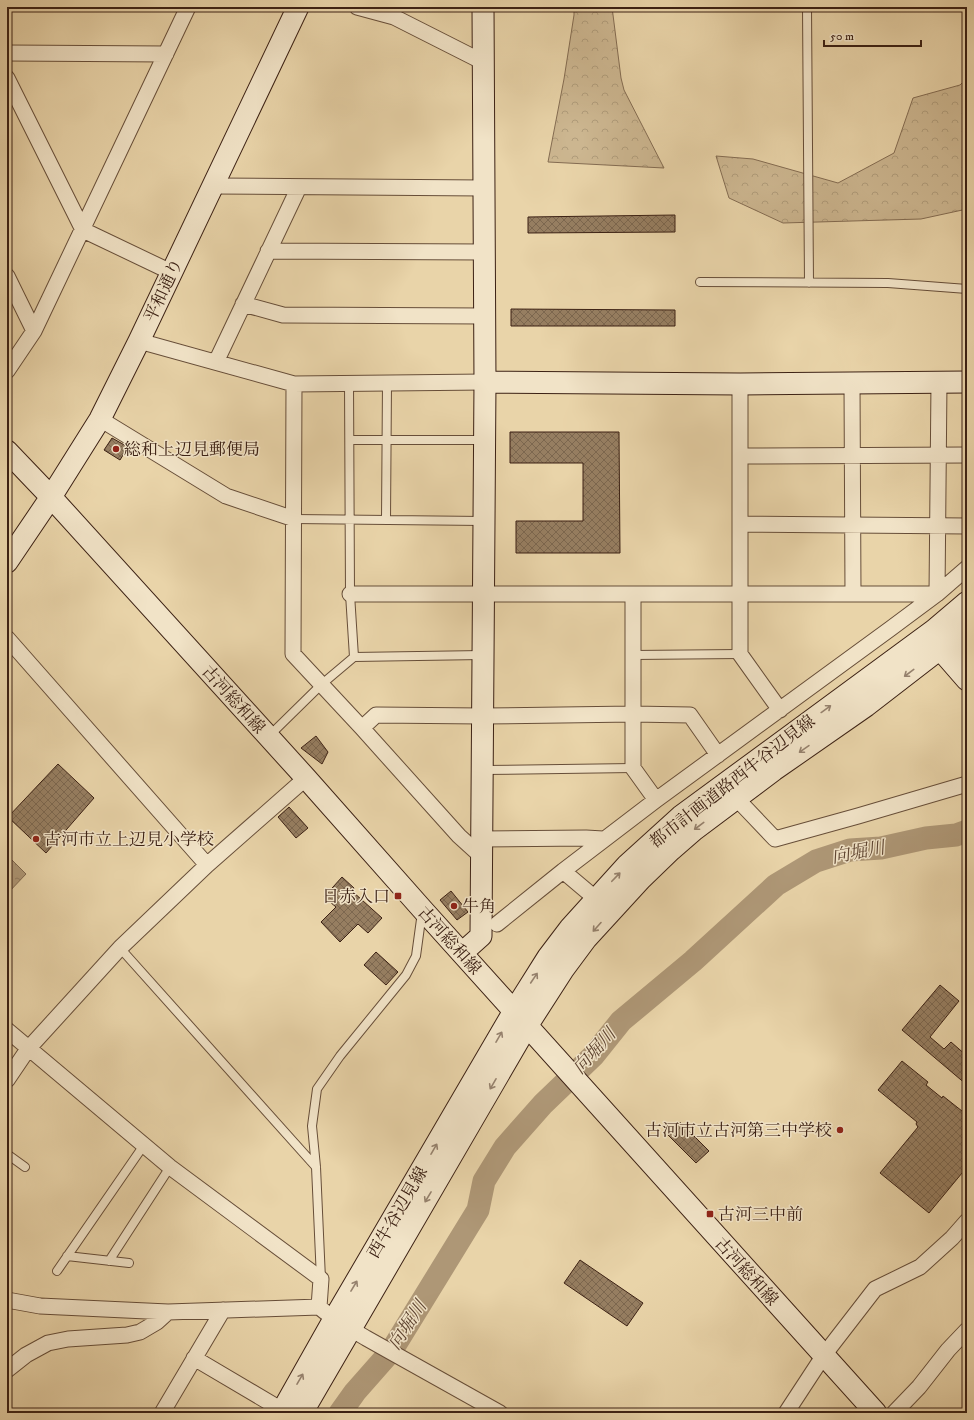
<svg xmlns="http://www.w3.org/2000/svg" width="974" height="1420" viewBox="0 0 974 1420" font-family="'IM FELL DW Pica','Noto Serif JP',serif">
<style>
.forest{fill:url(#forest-crowns);stroke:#846c52}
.water{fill:url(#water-ripples);stroke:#80684f}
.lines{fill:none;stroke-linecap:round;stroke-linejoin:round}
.river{stroke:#ae9776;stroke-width:23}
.building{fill:url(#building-cross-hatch);stroke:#3c2114}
.lane-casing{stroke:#674e39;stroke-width:10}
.street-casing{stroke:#674e39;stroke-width:17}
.secondary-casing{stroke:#3c2114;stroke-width:23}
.lane{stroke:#f1e3c7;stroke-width:8}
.street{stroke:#f1e3c7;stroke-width:15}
.secondary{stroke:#f1e3c7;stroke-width:21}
.oneway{stroke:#96826e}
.poi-dot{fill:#8f2418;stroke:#f1e3c7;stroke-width:1.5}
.labels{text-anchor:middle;stroke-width:3;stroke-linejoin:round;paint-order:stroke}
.street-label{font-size:17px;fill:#3c2114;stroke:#f1e3c7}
.poi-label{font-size:17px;fill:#3c2114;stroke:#f1e3c7;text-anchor:start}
.water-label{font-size:18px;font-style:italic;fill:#5e4431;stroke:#f1e3c7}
</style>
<defs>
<pattern id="forest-crowns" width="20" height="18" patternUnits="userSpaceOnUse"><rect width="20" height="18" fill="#ccb690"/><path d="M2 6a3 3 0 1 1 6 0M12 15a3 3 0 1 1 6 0" fill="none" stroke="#b09c7b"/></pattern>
<pattern id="water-ripples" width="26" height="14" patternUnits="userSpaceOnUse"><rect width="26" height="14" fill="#ae9776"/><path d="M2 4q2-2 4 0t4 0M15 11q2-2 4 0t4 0" fill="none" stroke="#8f7b60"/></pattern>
<pattern id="building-cross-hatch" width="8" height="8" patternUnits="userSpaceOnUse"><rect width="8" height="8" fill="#967e61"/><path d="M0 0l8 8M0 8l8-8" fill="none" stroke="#7c674f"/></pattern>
</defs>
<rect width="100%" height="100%" fill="#e9d4a9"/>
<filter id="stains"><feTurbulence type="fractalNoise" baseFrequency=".005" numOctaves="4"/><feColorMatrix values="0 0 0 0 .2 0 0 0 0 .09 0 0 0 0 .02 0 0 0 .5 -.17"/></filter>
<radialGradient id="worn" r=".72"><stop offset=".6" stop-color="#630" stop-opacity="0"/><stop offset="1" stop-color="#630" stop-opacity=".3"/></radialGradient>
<path class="forest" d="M574,7H612L621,78L624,90L664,168L548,162L564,79L574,15Z
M967,78V209L921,219L783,223L729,198L716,156L753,159L838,183L894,153L913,98L960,85Z"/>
<path class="water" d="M12,860L26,874L7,894V865Z"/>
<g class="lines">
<path class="river" d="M340,1413L355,1392L392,1350L451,1254L478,1210L484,1181L505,1147L543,1104L593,1056L621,1021L693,961L776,885L816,861L850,850L881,848L926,838L956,835L967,831"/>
</g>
<path class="building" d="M675,215V232L528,233V217Z
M511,309L675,310V326H511Z
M510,432H619L620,553H516V521H583V463H510Z
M112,438L128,447L120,460L104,450Z
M316,736L328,752L322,764L301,748Z
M58,764L94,798L46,853L8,817Z
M289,807L308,828L296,838L278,817Z
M342,877L354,888L352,891L382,918L368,933L358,924L340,942L321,922L336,907L324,897Z
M451,891L468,912L457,920L440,900Z
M376,952L398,972L386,985L364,965Z
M940,985L959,1001L930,1037L944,1049L951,1042L967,1056V1085L902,1030Z
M902,1061L928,1082L926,1085L942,1098L943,1096L967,1115V1167L929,1213L880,1173L918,1127L916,1124L917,1122L878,1090Z
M680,1122L709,1151L696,1163L668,1135Z
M580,1260L643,1303L627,1326L564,1283Z"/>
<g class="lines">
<g class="lane-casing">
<path id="lane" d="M807,7L809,283
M700,282L888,283L967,289
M349,383L350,594L354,657
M350,440H484
M294,519L483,521
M386,520L387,383
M633,655L740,654
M269,736L322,684L354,657L482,655
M482,770L633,768
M120,948L316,1167
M7,1154L25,1167
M67,1256L129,1263
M109,1261L170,1167
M57,1271L144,1145
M321,1279L316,1167L312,1126L317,1089L340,1056L406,975L416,956L422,912"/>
</g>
<g class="street-casing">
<path id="street" d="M357,7L394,17L483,62
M7,53L166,54
M7,78L83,230L171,272
M213,186L483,188
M268,251L484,252
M7,276L34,331
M243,304L283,315L484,316
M139,341L294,384L485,382
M216,362L299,187
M7,371L34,331L188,7
M852,383L853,594
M294,384L293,654L362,728L459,836L481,856
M740,384V654L780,710
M100,419L226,496L294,519
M741,456L967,455
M741,524L967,526
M350,594H937L939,382
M633,594V768L656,800
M7,638L207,865
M362,728L376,715L482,716L633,714L690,715L718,755
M736,798L775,839L858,816L967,784
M481,839L586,838L603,839
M563,871L595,898
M497,924L563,871L656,800L890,629L937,594L967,568
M7,1030L170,1167L321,1279L319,1307
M7,1080L28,1049L120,948L207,865L306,778
M7,1300L40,1306L168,1312L319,1307L334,1319L366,1338L500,1413
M194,1358L282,1410
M7,1370L26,1355L48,1343L68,1339L127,1335L140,1332L157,1322L168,1312
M162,1413L223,1310
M786,1413L824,1355L875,1289L920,1267L952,1238L967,1221
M894,1413L919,1387L948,1350L967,1330"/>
</g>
<g class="secondary-casing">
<path id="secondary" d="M485,382L740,384L967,382
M7,451L51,497L306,778L422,909L876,1413
M7,562L51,497L100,419L139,341L298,7
M942,633L955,638L967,652
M936,636L940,649L967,680
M462,953L481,936L485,382L483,7
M281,1413L334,1319L514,1011L548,957L570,928L627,865L681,816L934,630L967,602
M302,1413L527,1026L563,970L586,939L641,879L671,850L694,830L774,770L866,706L967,628"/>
</g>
<use href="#lane" class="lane"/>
<use href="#street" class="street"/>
<use href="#secondary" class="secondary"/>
</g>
<defs><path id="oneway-shaft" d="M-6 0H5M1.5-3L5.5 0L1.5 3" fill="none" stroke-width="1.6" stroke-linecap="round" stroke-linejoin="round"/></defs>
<g class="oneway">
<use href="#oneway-shaft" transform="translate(909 673) rotate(143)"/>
<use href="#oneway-shaft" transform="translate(826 709) rotate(-36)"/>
<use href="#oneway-shaft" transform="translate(804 749) rotate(145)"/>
<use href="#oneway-shaft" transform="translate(699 826) rotate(143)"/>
<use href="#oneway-shaft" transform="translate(616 877) rotate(-46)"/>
<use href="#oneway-shaft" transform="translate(597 927) rotate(132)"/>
<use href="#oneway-shaft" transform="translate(534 978) rotate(-56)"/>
<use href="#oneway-shaft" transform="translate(499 1037) rotate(-60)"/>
<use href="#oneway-shaft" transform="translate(493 1084) rotate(120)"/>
<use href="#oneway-shaft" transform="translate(434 1149) rotate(-60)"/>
<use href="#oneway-shaft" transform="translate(428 1197) rotate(121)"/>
<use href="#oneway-shaft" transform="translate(354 1286) rotate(-59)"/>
<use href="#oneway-shaft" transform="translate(300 1379) rotate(-60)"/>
</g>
<g class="poi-dot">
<circle cx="116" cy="449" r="4"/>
<circle cx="36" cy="839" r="4"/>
<rect x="394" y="892" width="8" height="8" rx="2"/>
<circle cx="454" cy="906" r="4"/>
<circle cx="840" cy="1130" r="4"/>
<rect x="706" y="1210" width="8" height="8" rx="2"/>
</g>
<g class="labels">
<g class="street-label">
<text transform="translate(163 290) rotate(-65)" y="6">平和通り</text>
<text transform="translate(234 699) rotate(48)" y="6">古河総和線</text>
<text transform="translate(732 781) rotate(-38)" y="6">都市計画道路西牛谷辺見線</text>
<text transform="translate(450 940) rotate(48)" y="6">古河総和線</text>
<text transform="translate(397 1212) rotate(-60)" y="6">西牛谷辺見線</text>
<text transform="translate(747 1271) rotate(48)" y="6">古河総和線</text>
</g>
<g class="poi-label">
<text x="124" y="455">総和上辺見郵便局</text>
<text x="44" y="845">古河市立上辺見小学校</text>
<text x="390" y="902" text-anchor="end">日赤入口</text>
<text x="462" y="912">牛角</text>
<text x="832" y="1136" text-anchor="end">古河市立古河第三中学校</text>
<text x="718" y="1220">古河三中前</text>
</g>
<g class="water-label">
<text transform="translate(858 852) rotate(-11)" y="6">向堀川</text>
<text transform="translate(594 1051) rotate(-48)" y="6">向堀川</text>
<text transform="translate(407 1325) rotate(-57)" y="6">向堀川</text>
</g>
</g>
<rect width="974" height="1420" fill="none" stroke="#e9d4a9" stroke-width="24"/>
<rect x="8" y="8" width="958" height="1404" fill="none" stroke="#3c2114" stroke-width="2"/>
<rect x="12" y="12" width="950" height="1396" fill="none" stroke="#3c2114"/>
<path d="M824 40v6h97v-6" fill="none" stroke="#3c2114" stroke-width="2"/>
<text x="830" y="40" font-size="12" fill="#3c2114" stroke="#f1e3c7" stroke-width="3" paint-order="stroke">50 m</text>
<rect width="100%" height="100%" filter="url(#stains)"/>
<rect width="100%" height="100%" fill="url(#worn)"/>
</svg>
